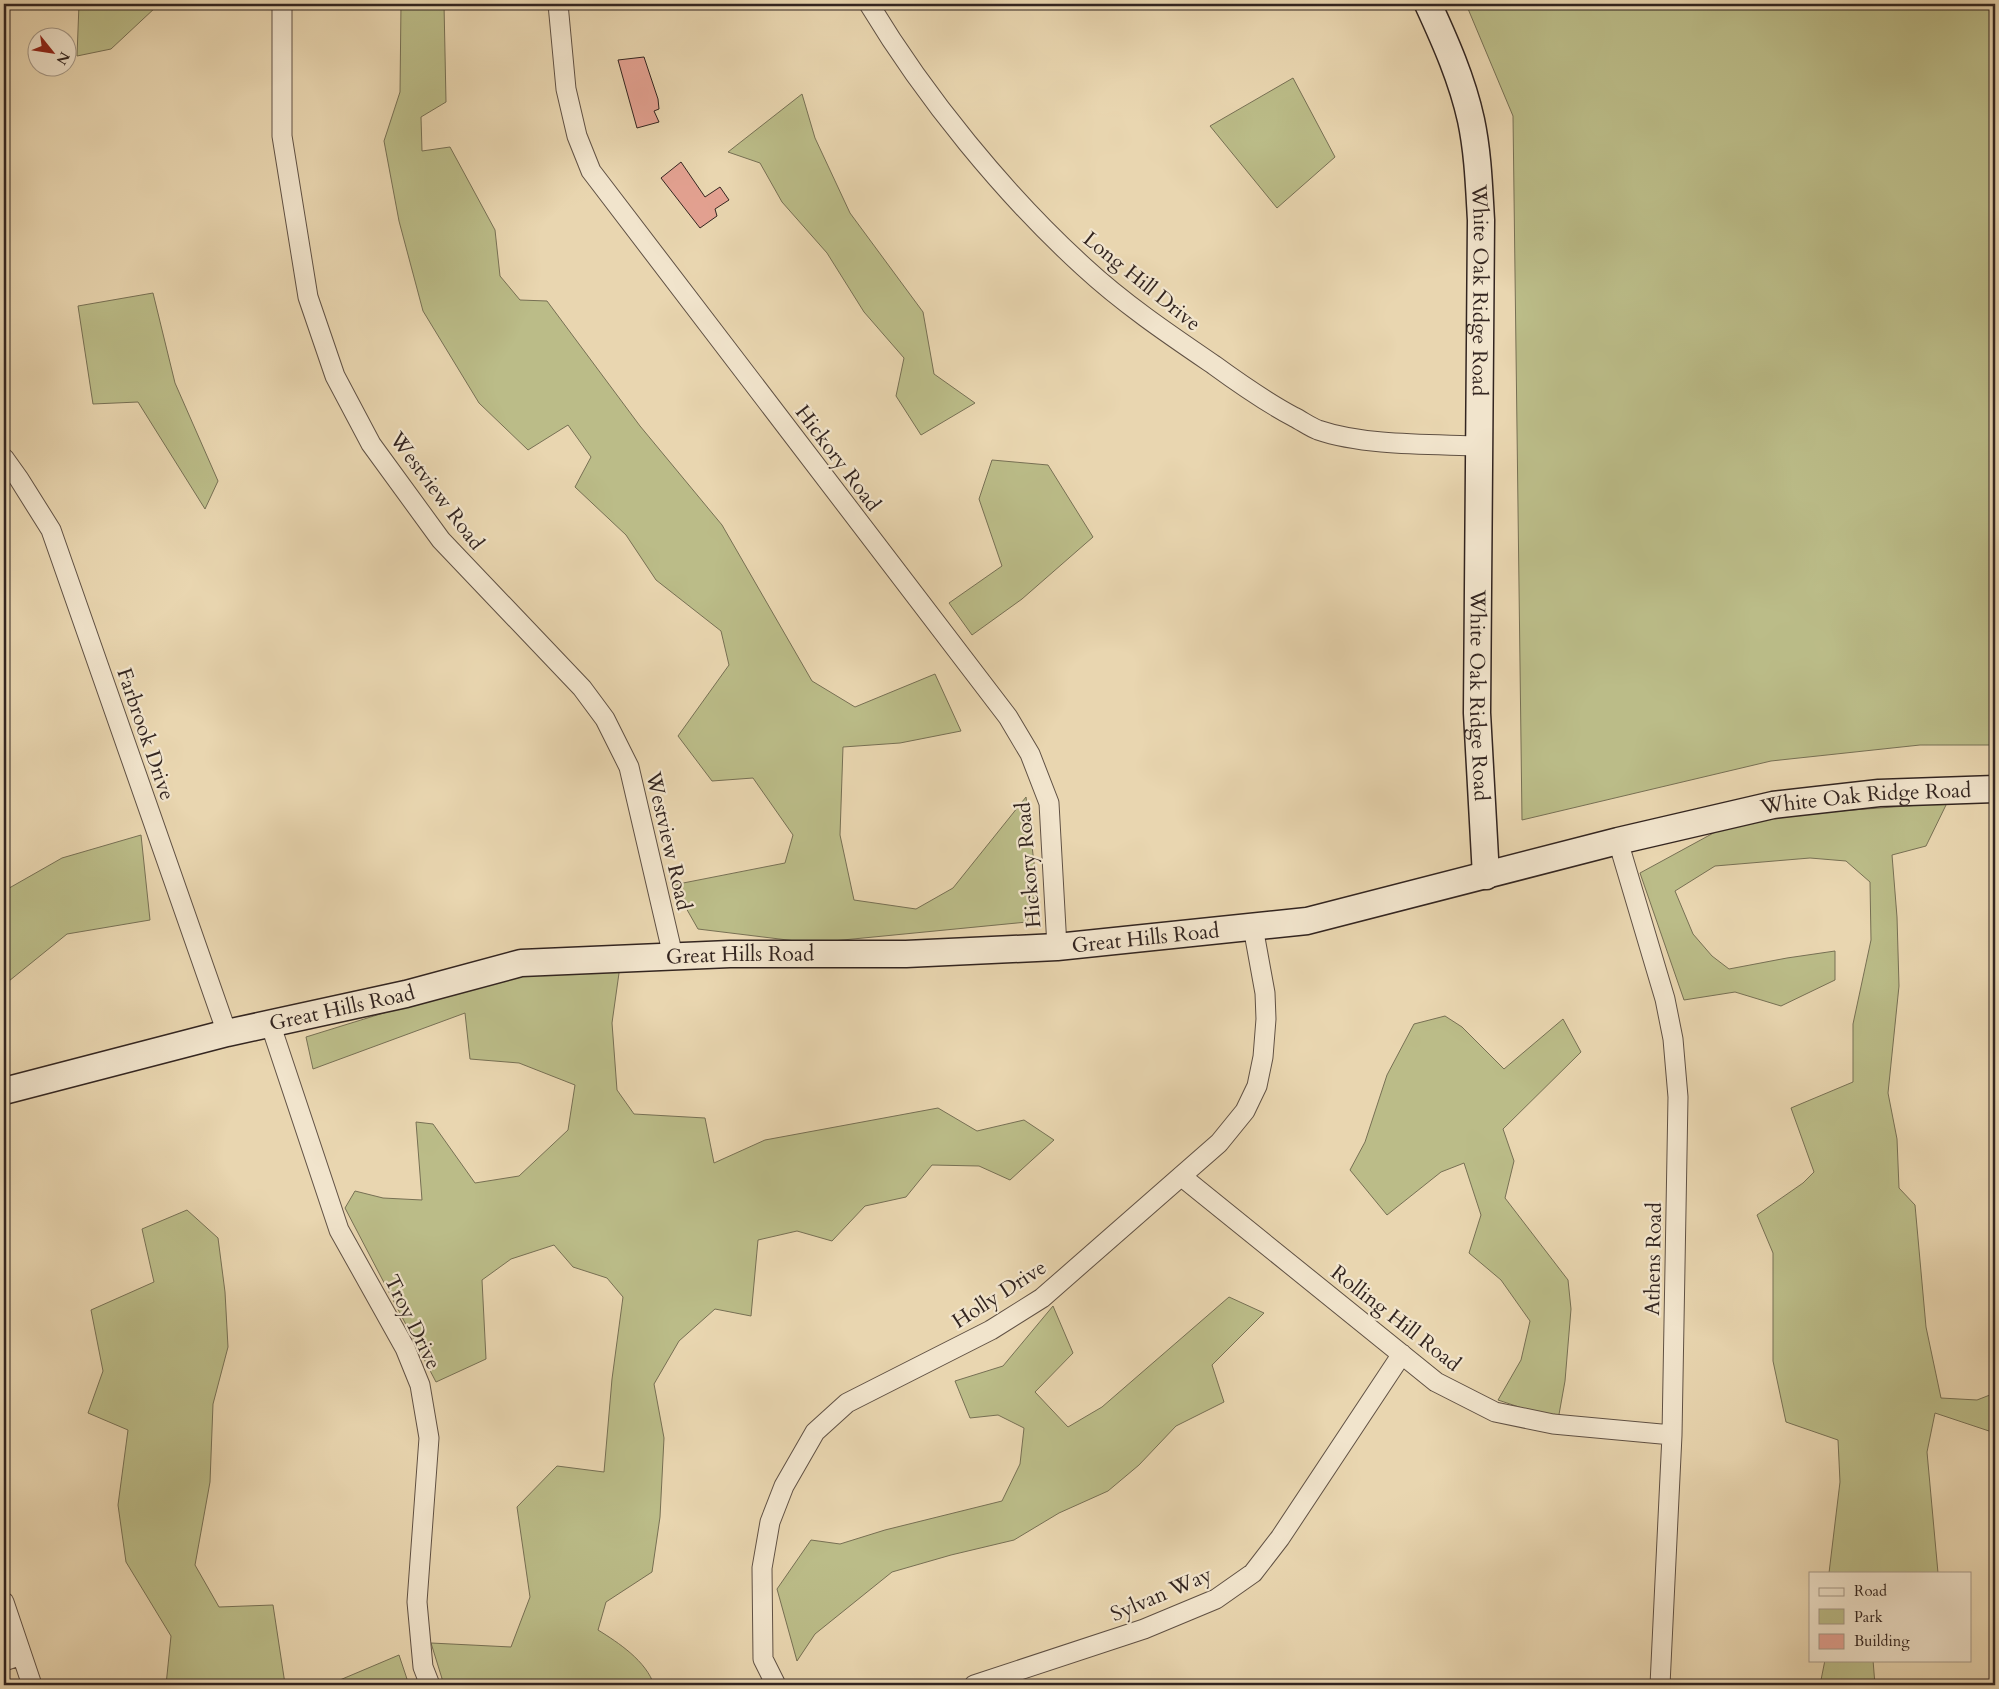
<svg xmlns="http://www.w3.org/2000/svg" width="1999" height="1689" viewBox="0 0 1999 1689" font-family="Cardo,serif">
<style>
.green{fill:#bbbc88;stroke:#777054}
.building{fill:#e3a191;stroke:#332520}
.lines{fill:none;stroke-linecap:round;stroke-linejoin:round}
.street-casing{stroke:#605144;stroke-width:21}
.secondary-casing{stroke:#332520;stroke-width:29}
.street{stroke:#f1e4cc;stroke-width:19}
.secondary{stroke:#f1e4cc;stroke-width:26}
.labels{text-anchor:middle;stroke-width:4.5;stroke-linejoin:round;paint-order:stroke}
.street-label{font-size:21px;fill:#332520;stroke:#f1e4cc}
</style>
<rect width="100%" height="100%" fill="#e9d6b0"/>
<filter id="stains"><feTurbulence type="fractalNoise" baseFrequency=".004" numOctaves="4"/><feColorMatrix values="0 0 0 0 .2 0 0 0 0 .09 0 0 0 0 .02 0 0 0 .5 -.17"/></filter>
<radialGradient id="worn" r=".72"><stop offset=".6" stop-color="#630" stop-opacity="0"/><stop offset="1" stop-color="#630" stop-opacity=".3"/></radialGradient>
<path class="green" d="M79,4H156V7L111,49L77,56Z
M401,4H444L446,102L421,117L422,151L450,147L495,230L500,276L520,300L547,301L640,426L722,525L812,681L855,707L935,674L961,731L900,743L843,747L840,835L854,900L916,909L953,888L1026,797L1037,887L1027,922L812,943L698,929L673,885L785,863L793,835L753,778L712,781L678,736L729,665L721,631L656,580L626,535L575,487L591,457L568,425L528,450L479,403L423,311L399,221L384,141L400,92Z
M1466,4H1995V745H1920L1771,761L1522,820L1513,116Z
M1293,78L1335,157L1277,208L1210,126Z
M802,94L815,138L850,213L923,312L934,374L975,403L921,435L896,396L904,358L864,312L827,253L782,202L760,163L728,152Z
M153,293L175,383L218,481L205,509L138,402L93,404L78,306Z
M992,460L1048,465L1093,537L1022,599L972,635L949,603L1002,566L979,499Z
M1947,803L1926,846L1892,855L1897,917L1899,986L1888,1093L1897,1139L1899,1188L1915,1205L1926,1327L1941,1398L1977,1400L1995,1393V1433L1935,1413L1927,1452L1938,1573H1829L1840,1482L1838,1440L1786,1422L1773,1361V1253L1757,1215L1803,1183L1814,1172L1791,1108L1853,1082V1024L1871,940L1870,882L1846,861L1810,858L1715,866L1675,891L1693,934L1712,956L1729,969L1787,958L1835,951V980L1781,1006L1735,992L1684,1000L1640,873L1730,824L1826,812Z
M141,835L150,920L67,934L9,981L4,982V891L62,858Z
M620,966L612,1023L617,1090L634,1114L705,1118L714,1163L765,1140L938,1108L977,1131L1024,1120L1054,1140L1010,1180L979,1166L932,1165L906,1197L865,1206L832,1241L797,1231L758,1240L751,1316L715,1309L679,1341L654,1384L664,1438L660,1517L652,1572L606,1602L598,1630C619,1643 646,1661 654,1685H444L431,1643L511,1647L530,1597L517,1507L557,1466L604,1472L612,1379L623,1297L607,1278L573,1267L554,1245L511,1259L482,1280L486,1359L436,1382L345,1208L355,1191L383,1198L422,1200L416,1122L433,1124L475,1183L519,1176L568,1130L575,1085L519,1063L470,1059L465,1013L313,1069L306,1037L500,977Z
M1445,1016L1462,1027L1504,1069L1563,1019L1581,1052L1503,1129L1514,1161L1505,1198L1568,1280L1571,1309L1565,1381L1558,1420L1498,1400L1521,1360L1530,1321L1501,1280L1469,1253L1481,1215L1464,1163L1441,1172L1387,1215L1350,1170L1365,1142L1387,1075L1414,1024Z
M187,1210L218,1238L225,1292L228,1347L213,1404L210,1482L195,1565L219,1607L273,1605L285,1684L324,1685H166L171,1636L126,1562L118,1505L128,1430L88,1413L103,1371L91,1310L154,1282L142,1229Z
M1229,1297L1264,1313L1212,1365L1224,1402L1176,1426L1139,1465L1108,1491L1059,1513L1014,1540L951,1555L892,1572L815,1634L797,1661L777,1589L811,1540L840,1544L885,1530L1002,1501L1020,1464L1024,1428L998,1415L970,1418L955,1381L1003,1366L1053,1306L1073,1353L1035,1392L1068,1427L1102,1407Z
M399,1655L409,1685H328Z
M1825,1660H1873L1875,1685H1820Z"/>
<path class="building" d="M644,57L658,99L659,109L654,111L659,122L637,128L618,60Z
M681,162L705,197L720,187L729,200L715,209L717,216L700,228L661,178Z"/>
<g class="lines">
<g class="street-casing">
<path id="street" d="M282,4V136L308,297L335,376L371,444L441,540L582,688L605,719L629,767L673,956
M558,4L566,89L577,136L591,171L1008,717L1030,754L1049,803L1057,947
M869,4C925,97 1004,194 1084,267C1124,304 1170,335 1214,365C1240,384 1266,402 1294,417C1302,421 1310,427 1318,430C1365,446 1430,444 1480,446
M4,458L19,479L51,530L227,1033
M1618,841L1665,999L1673,1039L1678,1097L1672,1435L1660,1685
M270,1023L339,1230L405,1348L420,1385L429,1438L417,1602L423,1667L430,1685
M1181,1176L1436,1382L1495,1412L1553,1424L1672,1435
M4,1602L32,1685
M4,1661L21,1655
M776,1685L763,1659L762,1568L770,1522L784,1486L815,1432L847,1403L991,1330L1042,1298L1219,1143L1245,1111L1257,1086L1263,1057L1266,1019L1265,993L1253,927
M974,1685L1144,1629L1216,1599L1253,1573L1280,1538L1402,1354"/>
</g>
<g class="secondary-casing">
<g id="secondary">
<path id="s1" d="M1428,4C1445,41 1462,79 1471,120C1478,153 1479,186 1481,220L1477,713L1486,876"/>
<path id="s2" d="M4,1091L227,1033L406,994L521,963L730,954H906L1057,947L1307,921L1618,841L1773,805L1879,793L1995,789"/>
</g>
</g>
<use href="#street" class="street"/>
<use href="#secondary" class="secondary"/>
</g>
<g class="labels">
<g class="street-label">
<text transform="translate(1142 281) rotate(39)" y="7">Long Hill Drive</text>
<text dy="7" stroke="none"><textPath href="#s1" startOffset="295">White Oak Ridge Road</textPath></text>
<text transform="translate(838 458) rotate(53)" y="7">Hickory Road</text>
<text transform="translate(437 491) rotate(53)" y="7">Westview Road</text>
<text dy="7" stroke="none"><textPath href="#s1" startOffset="700">White Oak Ridge Road</textPath></text>
<text transform="translate(146 734) rotate(71)" y="7">Farbrook Drive</text>
<text dy="7" stroke="none"><textPath href="#s2" startOffset="1894">White Oak Ridge Road</textPath></text>
<text transform="translate(669 841) rotate(77)" y="7">Westview Road</text>
<text transform="translate(1028 865) rotate(-95)" y="7">Hickory Road</text>
<text dy="7" stroke="none"><textPath href="#s2" startOffset="1158">Great Hills Road</textPath></text>
<text dy="7" stroke="none"><textPath href="#s2" startOffset="752">Great Hills Road</textPath></text>
<text dy="7" stroke="none"><textPath href="#s2" startOffset="348">Great Hills Road</textPath></text>
<text transform="translate(1653 1259) rotate(-89)" y="7">Athens Road</text>
<text transform="translate(999 1294) rotate(-33)" y="7">Holly Drive</text>
<text transform="translate(1396 1318) rotate(38)" y="7">Rolling Hill Road</text>
<text transform="translate(413 1322) rotate(64)" y="7">Troy Drive</text>
<text transform="translate(1161 1594) rotate(-23)" y="7">Sylvan Way</text>
</g>
</g>
<rect width="1999" height="1689" fill="none" stroke="#e9d6b0" stroke-width="20"/>
<rect x="5" y="5" width="1989" height="1679" fill="none" stroke="#332520" stroke-width="2.5"/>
<rect x="10" y="10" width="1979" height="1669" fill="none" stroke="#332520"/>
<rect x="1809" y="1572" width="162" height="90" fill="#f1e4cc" stroke="#a59887"/>
<rect x="1819" y="1588" width="25" height="8" fill="#f1e4cc" stroke="#a59887"/>
<text x="1854" y="1596" font-size="15" fill="#332520">Road</text>
<rect x="1819" y="1609" width="25" height="15" fill="#bbbc88" stroke="#a59887"/>
<text x="1854" y="1622" font-size="15" fill="#332520">Park</text>
<rect x="1819" y="1634" width="25" height="15" fill="#e3a191" stroke="#a59887"/>
<text x="1854" y="1646" font-size="15" fill="#332520">Building</text>
<g transform="translate(52 52) rotate(120)"><circle r="24" fill="#f1e4cc" stroke="#a59887"/>
<path d="M0-4L9 19L0 12L-9 19Z" fill="#8f2418"/>
<text y="-8" font-size="14" font-weight="bold" text-anchor="middle" fill="#332520">N</text>
</g>
<rect width="100%" height="100%" filter="url(#stains)"/>
<rect width="100%" height="100%" fill="url(#worn)"/>
</svg>
